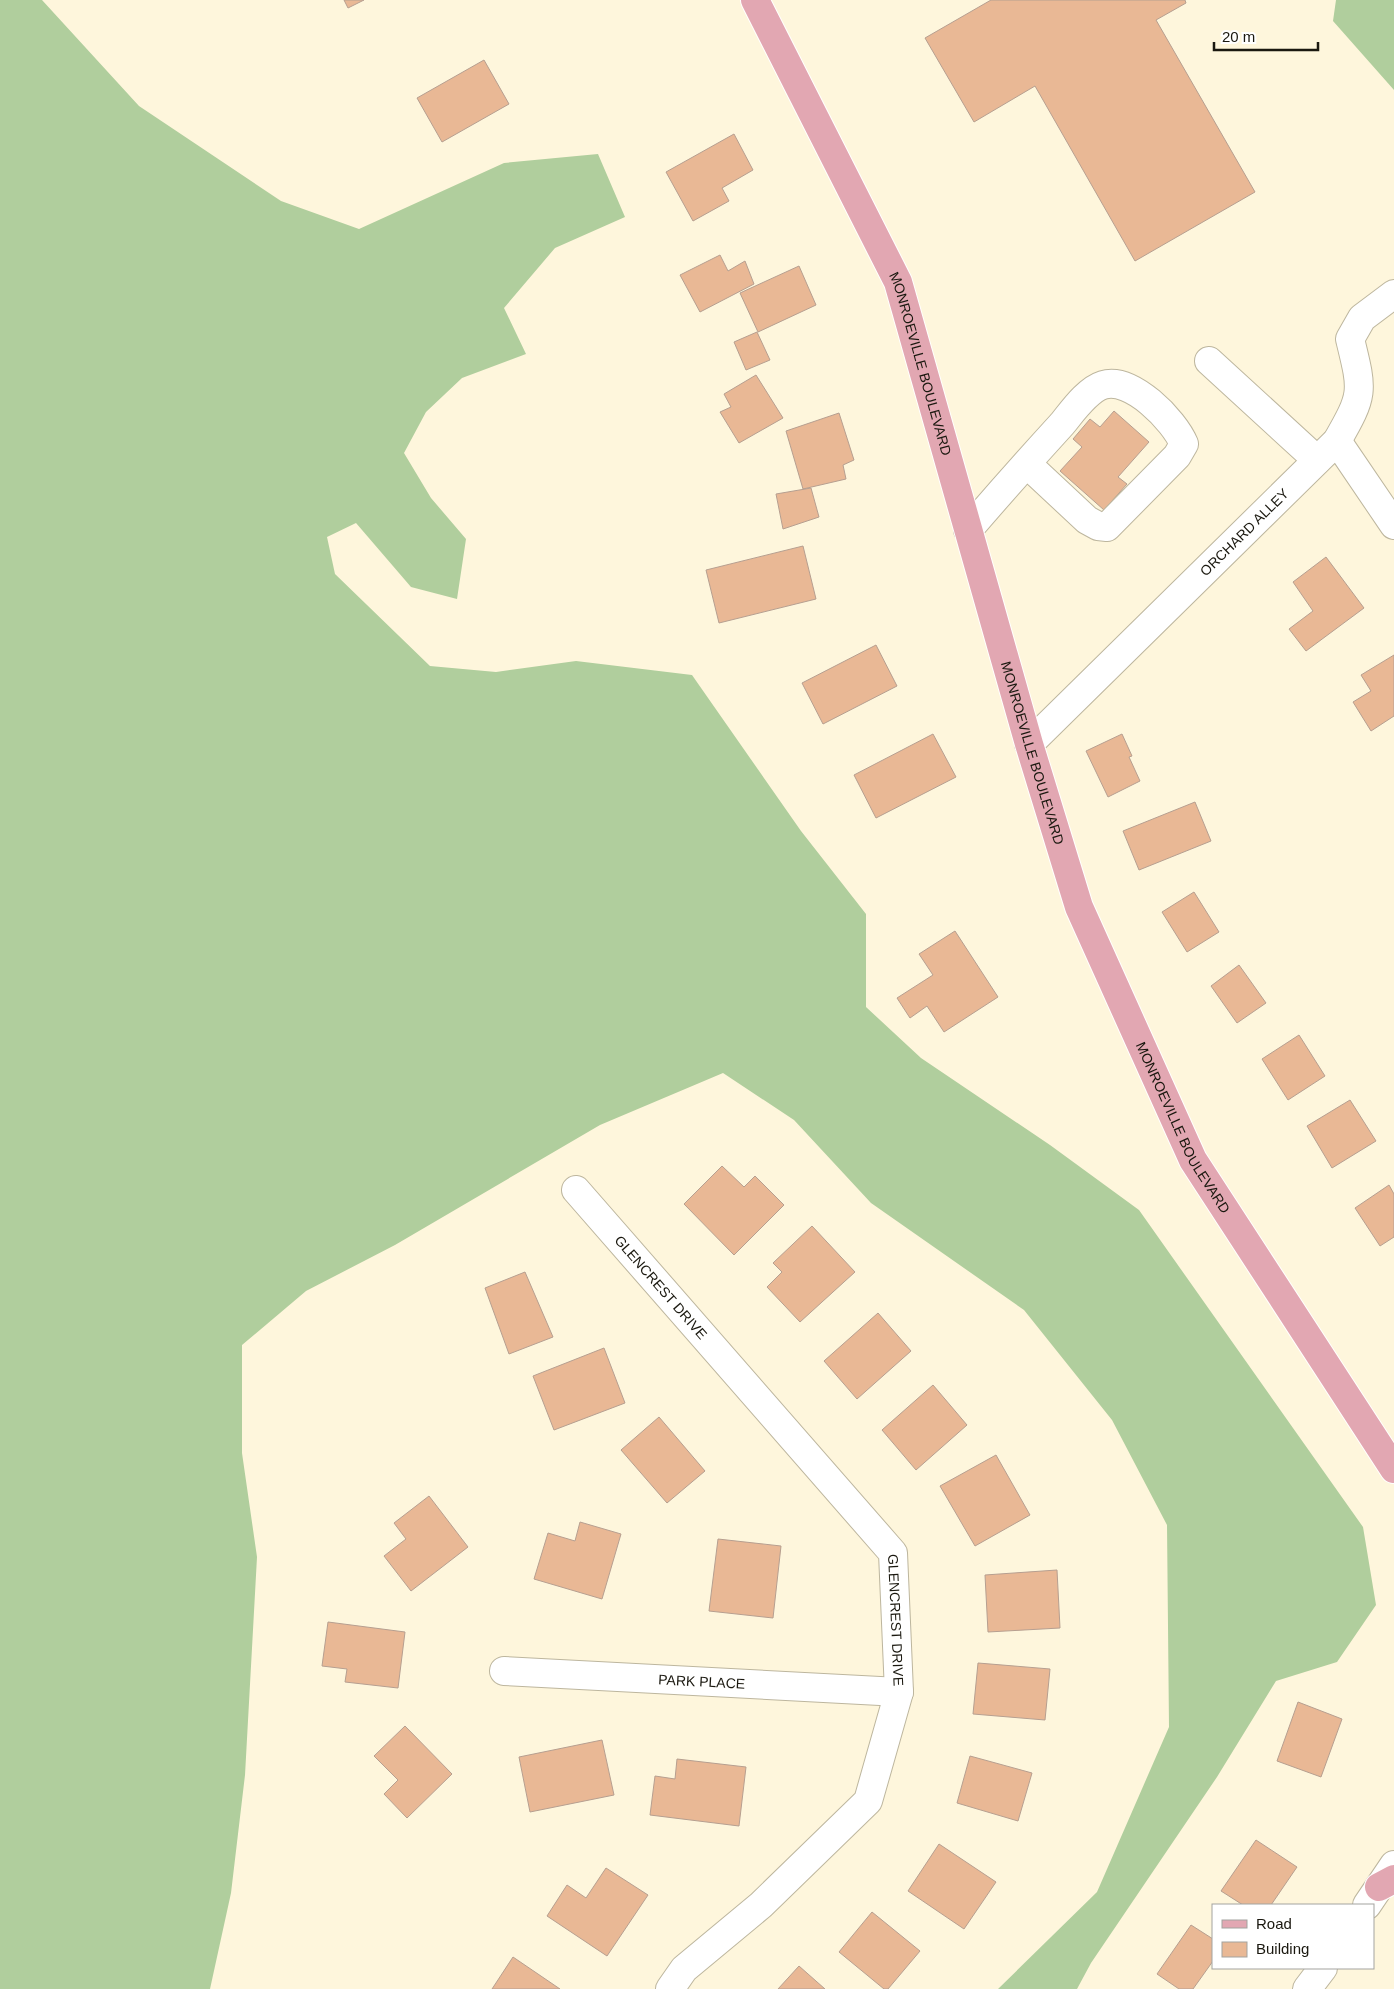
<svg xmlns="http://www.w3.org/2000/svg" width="1394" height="1989" viewBox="0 0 1394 1989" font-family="Helvetica,sans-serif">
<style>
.forest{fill:#b0ce9d}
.building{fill:#e9b895;stroke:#b69f90}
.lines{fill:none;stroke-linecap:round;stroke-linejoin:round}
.minor-casing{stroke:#bdb69e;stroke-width:30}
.major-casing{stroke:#fff;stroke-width:30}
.minor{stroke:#fff;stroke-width:28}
.major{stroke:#e2a7b2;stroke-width:28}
.labels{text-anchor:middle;stroke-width:5;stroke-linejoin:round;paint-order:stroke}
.street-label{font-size:14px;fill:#1a180f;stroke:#fff}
</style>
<rect width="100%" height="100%" fill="#fef6dc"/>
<path class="forest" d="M0,0H42L139,106L281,201L359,229L504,163L598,154L625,217L555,248L504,308L526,354L462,378L426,412L404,453L431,498L466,539L457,599L411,587L356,523L327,537L335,574L430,666L496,672L576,661L692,675L801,831L866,914V1007L921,1058L1050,1145L1139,1210L1363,1527L1376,1605L1337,1662L1276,1681L1217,1777L1091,1963L1077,1989H998L1097,1892L1169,1727L1167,1525L1112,1420L1024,1310L871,1203L794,1120L723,1073L600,1125L395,1245L306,1291L242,1345V1453L257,1557L245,1775L231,1893L210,1989H0Z
M1336,0H1394V90L1333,21Z"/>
<path class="building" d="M344,0H364L348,8Z
M991,0H1185L1186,3L1156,20L1255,192L1135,261L1035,86L974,122L925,38Z
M484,60L509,104L442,142L417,98Z
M734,134L753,170L722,188L729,201L693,221L666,172Z
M720,255L728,271L745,261L754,284L700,312L680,275Z
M799,266L816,305L758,332L740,293Z
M757,332L770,360L746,370L734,342Z
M756,375L783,418L739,443L720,412L731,407L724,394Z
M1114,411L1149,442L1118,477L1127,484L1104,510L1060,471L1082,447L1073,439L1090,419L1100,427Z
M839,413L854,460L843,465L846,479L803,489L786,431Z
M811,488L819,517L783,529L776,494Z
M803,546L816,599L719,623L706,570Z
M1326,557L1364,608L1306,651L1289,629L1313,611L1293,582Z
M876,645L897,686L823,724L802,683Z
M1394,655V716L1371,731L1353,702L1371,691L1361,675Z
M933,734L956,777L876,818L854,775Z
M1122,734L1132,756L1129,757L1140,781L1108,797L1086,751Z
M1195,802L1211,841L1139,870L1123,831Z
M1194,892L1219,932L1187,952L1162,912Z
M955,931L998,997L944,1032L927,1006L910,1018L897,998L933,975L919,954Z
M1239,965L1266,1003L1237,1023L1211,986Z
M1299,1035L1325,1076L1288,1100L1262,1059Z
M1350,1100L1376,1141L1332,1168L1307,1126Z
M722,1166L744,1187L755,1176L784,1205L734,1255L684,1204Z
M1389,1185L1394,1194V1237L1380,1246L1355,1208Z
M812,1226L855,1272L800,1322L767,1287L782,1272L773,1263Z
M525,1272L553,1337L509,1354L485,1288Z
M878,1313L911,1351L857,1399L824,1361Z
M604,1348L625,1403L554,1430L533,1376Z
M933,1385L967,1425L916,1470L882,1430Z
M659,1417L705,1471L667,1503L621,1450Z
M996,1455L1030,1515L975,1546L940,1486Z
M429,1496L468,1547L411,1591L384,1556L406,1539L394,1523Z
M580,1522L621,1534L602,1599L534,1579L548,1533L575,1541Z
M718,1539L781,1546L773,1618L709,1611Z
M1057,1570L1060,1628L988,1632L985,1575Z
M328,1622L405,1632L398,1688L345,1682L347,1669L322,1666Z
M978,1663L1050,1669L1045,1720L973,1714Z
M1298,1702L1342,1719L1321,1777L1277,1761Z
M405,1726L452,1774L407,1818L384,1794L398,1780L374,1756Z
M602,1740L614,1795L530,1812L519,1757Z
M970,1756L1032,1773L1018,1821L957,1803Z
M677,1759L746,1767L739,1826L650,1815L655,1776L675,1779Z
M1256,1840L1297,1867L1271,1905H1243L1221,1891Z
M939,1844L996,1882L964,1929L908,1891Z
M606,1868L648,1895L607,1956L547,1916L567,1885L586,1898Z
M872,1912L920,1951L888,1989H884L839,1952Z
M1191,1925L1213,1939V1961L1193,1989H1179L1157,1974Z
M513,1957L560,1989H492Z
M799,1966L825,1989H778Z"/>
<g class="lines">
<g class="minor-casing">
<g id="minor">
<path d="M1209,361L1317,460"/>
<path d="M1337,441L1394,525"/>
<path d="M968,530C999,494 1030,459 1062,424C1072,412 1087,390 1103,385C1131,376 1174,420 1184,444L1177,456L1107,527L1098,526L1087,520L1027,464"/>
<path id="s1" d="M1029,744L1337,441C1364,394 1363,392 1350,339L1362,318L1394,294"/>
<path id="s2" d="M576,1190L893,1553L899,1692L868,1801L761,1905L684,1969L670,1989"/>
<path id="s3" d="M504,1671L899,1692"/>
<path d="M1367,1905L1394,1865"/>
<path d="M1307,1989L1323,1968"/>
</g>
</g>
<g class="major-casing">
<g id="major">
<path id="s4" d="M755,0L898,282L1029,744L1079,907L1193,1160L1394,1469"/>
<path d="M1379,1887L1394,1879"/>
</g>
</g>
<use href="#minor" class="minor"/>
<use href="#major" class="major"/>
</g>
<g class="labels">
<g class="street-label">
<text dy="5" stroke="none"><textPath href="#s4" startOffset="401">MONROEVILLE BOULEVARD</textPath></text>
<text dy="5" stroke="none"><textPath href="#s1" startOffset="302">ORCHARD ALLEY</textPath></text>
<text dy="5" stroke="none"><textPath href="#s4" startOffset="806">MONROEVILLE BOULEVARD</textPath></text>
<text dy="5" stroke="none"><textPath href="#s4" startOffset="1211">MONROEVILLE BOULEVARD</textPath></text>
<text dy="5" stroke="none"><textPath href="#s2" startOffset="129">GLENCREST DRIVE</textPath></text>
<text dy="5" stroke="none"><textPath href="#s2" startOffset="549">GLENCREST DRIVE</textPath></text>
<text dy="5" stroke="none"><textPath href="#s3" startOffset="198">PARK PLACE</textPath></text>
</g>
</g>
<rect x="1212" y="1904" width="162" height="65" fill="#ffffff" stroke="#a3a39f"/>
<rect x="1222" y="1920" width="25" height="8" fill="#e2a7b2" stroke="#a3a39f"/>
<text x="1256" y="1929" font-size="15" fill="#1a180f">Road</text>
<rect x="1222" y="1942" width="25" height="15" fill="#e9b895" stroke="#a3a39f"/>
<text x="1256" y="1954" font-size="15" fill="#1a180f">Building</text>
<path d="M1214 42v8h104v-8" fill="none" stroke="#1a180f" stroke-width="2.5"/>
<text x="1222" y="42" font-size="15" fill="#1a180f" stroke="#ffffff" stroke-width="4" paint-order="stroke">20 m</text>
</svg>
